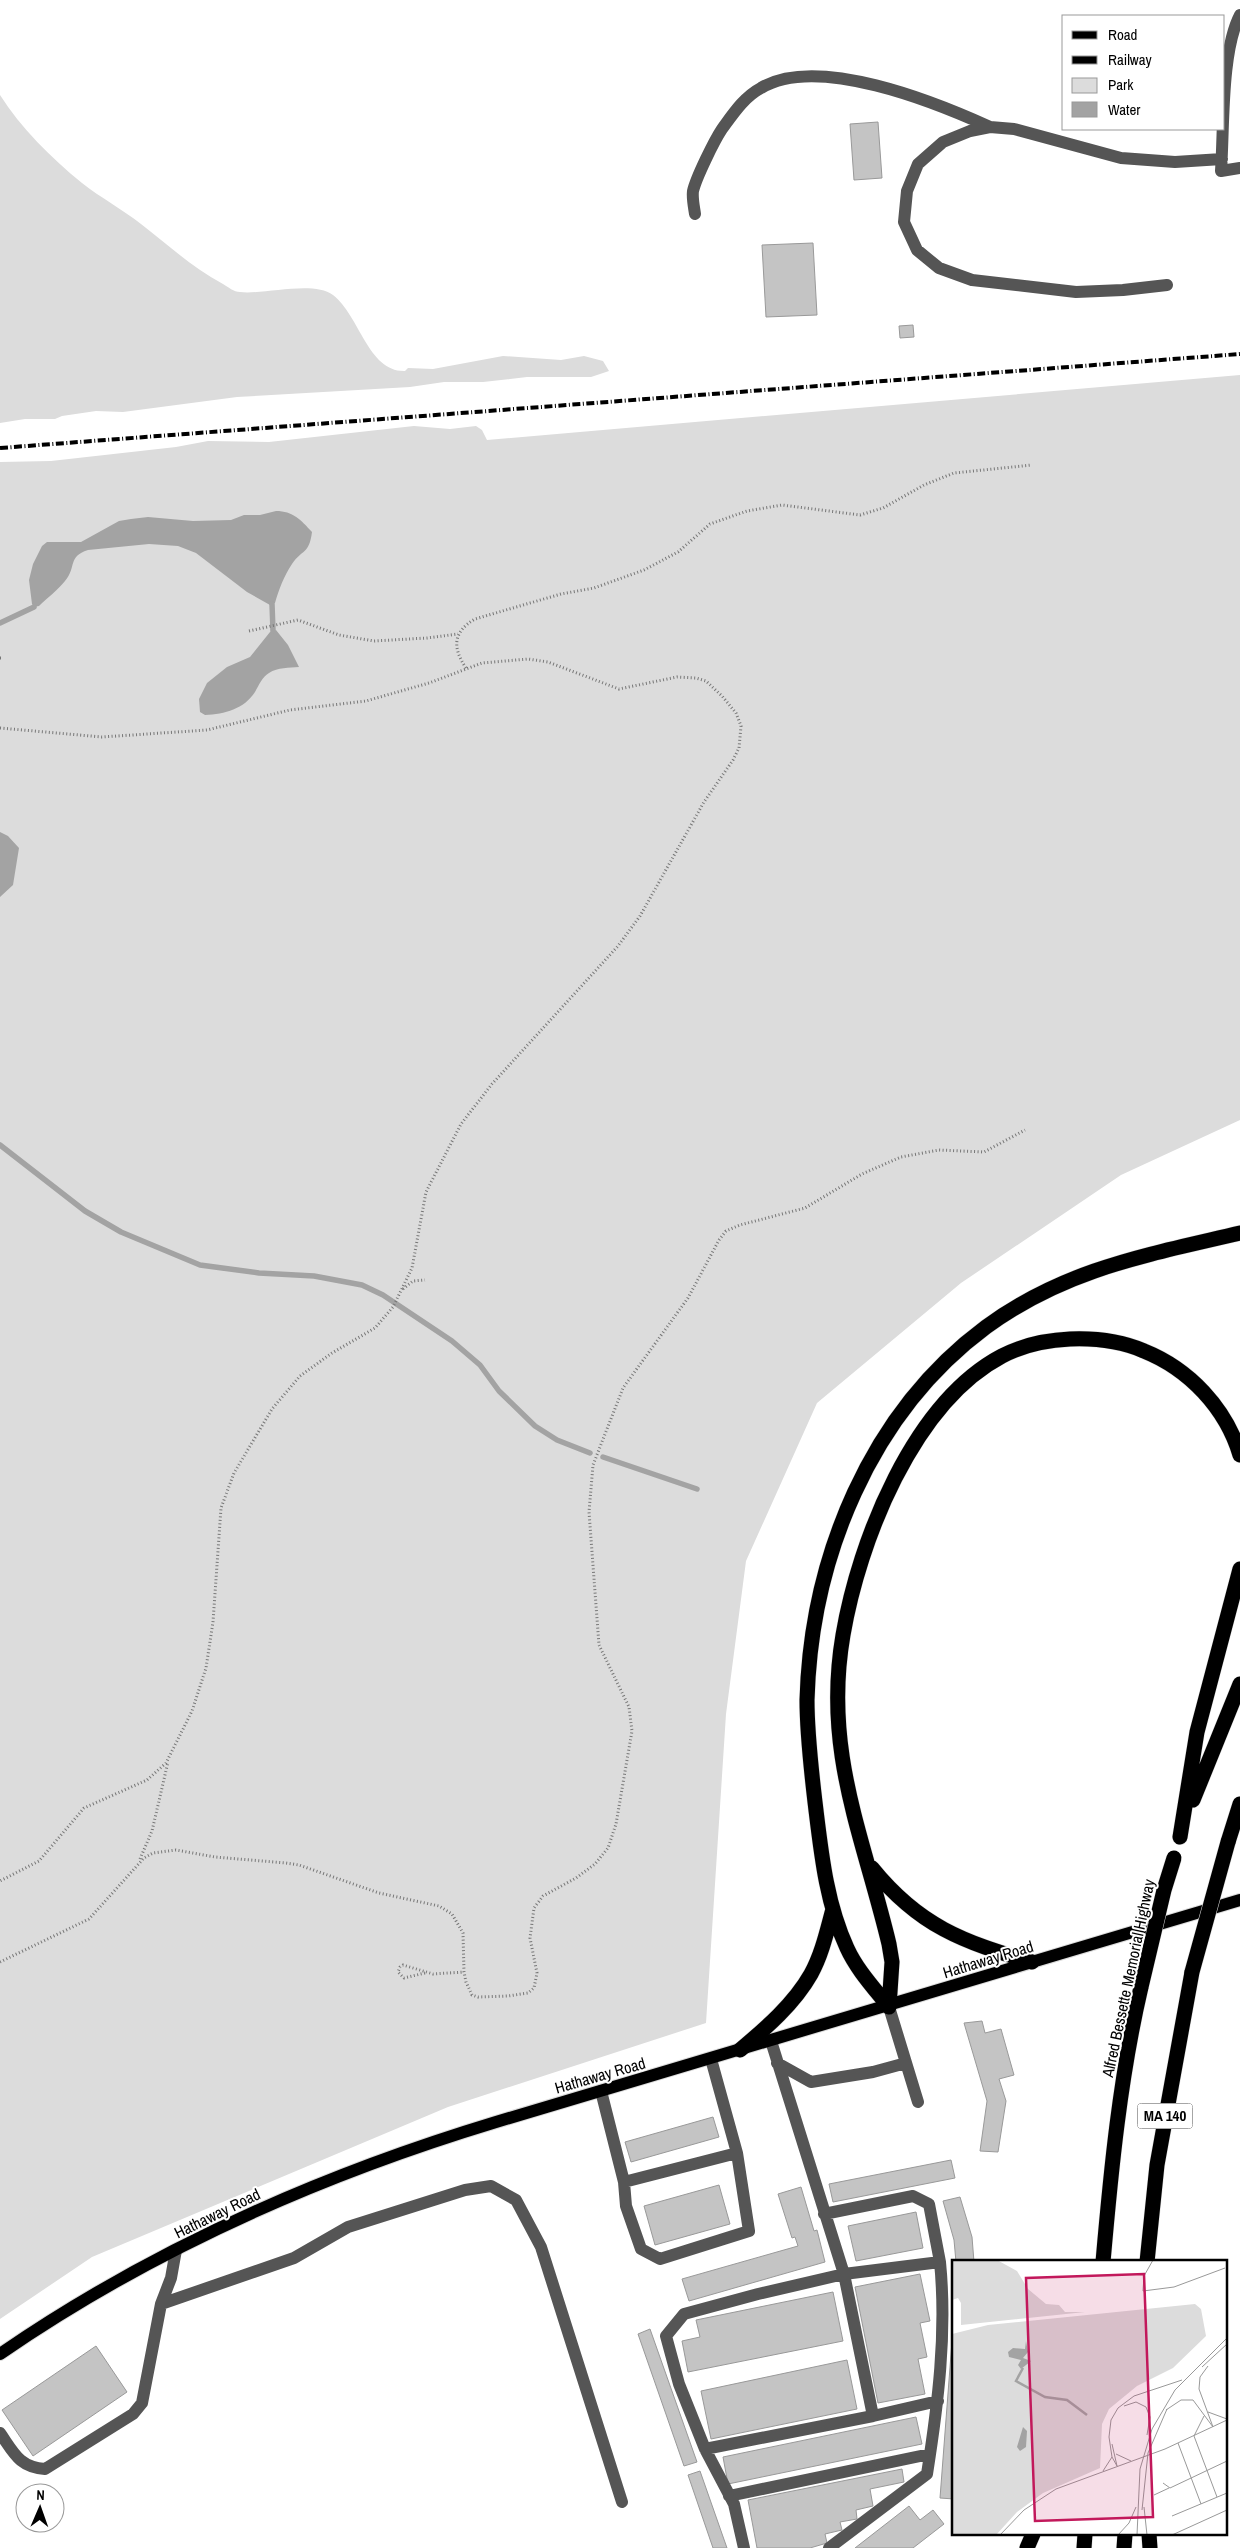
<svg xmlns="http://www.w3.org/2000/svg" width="1240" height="2548" viewBox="0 0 1240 2548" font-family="'Archivo Narrow',sans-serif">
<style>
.green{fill:#dcdcdc}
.water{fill:#a3a3a3}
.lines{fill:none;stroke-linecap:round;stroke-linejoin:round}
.stream{stroke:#a3a3a3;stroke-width:5.5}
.building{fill:#c4c4c4;stroke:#999}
.major-casing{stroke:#dbdbdb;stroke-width:14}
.highway-casing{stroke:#dbdbdb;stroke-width:16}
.path{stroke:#777;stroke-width:3;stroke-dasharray:1 2.5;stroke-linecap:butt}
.minor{stroke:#555;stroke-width:12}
.major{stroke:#000;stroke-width:12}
.highway{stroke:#000;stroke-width:15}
.rail{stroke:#000;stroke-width:4;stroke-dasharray:8 2.5 1 2.5;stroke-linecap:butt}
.highway-bridge-casing{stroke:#dbdbdb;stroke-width:16;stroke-linecap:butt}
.highway-bridge{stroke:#000;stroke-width:15}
.labels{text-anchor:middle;stroke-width:4;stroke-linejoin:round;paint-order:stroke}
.shield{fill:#fff;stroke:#4c4c4c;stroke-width:1}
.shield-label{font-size:15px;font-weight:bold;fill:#000}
.street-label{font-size:16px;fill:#000;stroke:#fff}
.inset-river{fill:none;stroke:#a3a3a3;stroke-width:2.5}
.inset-road{fill:none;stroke:#999;stroke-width:1}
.view{fill:#c2185b;fill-opacity:0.15;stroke:#c2185b;stroke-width:2.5}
.inset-edge{fill:none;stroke:#000;stroke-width:2.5}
</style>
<rect width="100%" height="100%" fill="#fff"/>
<path class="green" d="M0,95C21,128 51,158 82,183C101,198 122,209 141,224C168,245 193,268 223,284C228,287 234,292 240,292C263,295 313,280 333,295C360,316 368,372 405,371L408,368L433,369L503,356L561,360L584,356L603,361L609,371L591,377H527L483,382H444L410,387L237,397L123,412L96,411L62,416L55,419H25L0,423Z
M1240,375V1120L1121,1175L961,1283L817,1403L746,1561L726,1714L706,2023L448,2107L92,2257L0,2319V462L51,461L176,447L208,441L269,442L414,426L450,429L476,426L482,430L487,440Z"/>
<path class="water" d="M276,511C293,511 301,520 312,532C309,555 302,549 292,564C284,576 279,589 275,603L270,605L247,592L196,553L178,546L149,544L88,550C67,557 77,567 65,581C58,590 47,598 39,606L34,607L32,604L29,580L33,564L42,546L47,542H81L119,521L131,519L148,517L193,521L231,520L244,515H260Z
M276,630L288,645L299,667C289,668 278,667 269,673C262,677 259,685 255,692C244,709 225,714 205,715L200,712L199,699L207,683L227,667L250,657L270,632Z
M0,832L8,836L19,848L13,885L0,897Z"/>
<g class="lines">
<path class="stream" d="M272,604L273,631
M0,623L34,607
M0,1145L85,1211L121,1232L200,1265L259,1273L314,1276L362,1285L383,1295L452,1341L480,1365L499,1391L535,1426L557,1440L590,1453
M603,1457L697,1489"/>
</g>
<path class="building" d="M878,122L882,178L854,180L850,124Z
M813,243L817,315L766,317L762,245Z
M913,325L914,337L900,338L899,326Z
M982,2021L985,2033L1001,2029L1014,2075L999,2079L1006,2101L998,2152L980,2151L987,2101L964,2023Z
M713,2117L719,2137L631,2162L625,2142Z
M951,2160L955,2178L833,2202L829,2184Z
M719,2185L730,2224L655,2245L644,2206Z
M801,2187L814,2231L817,2230L825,2262L689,2301L682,2279L798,2246L795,2237L792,2238L778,2194Z
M960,2197L972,2237L974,2262H956L954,2240L943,2201Z
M916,2212L923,2248L856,2261L848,2226Z
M920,2274L930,2321L920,2323L927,2357L918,2359L925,2394L878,2403L855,2287Z
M833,2292L843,2341L688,2372L682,2341L700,2337L696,2320Z
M954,2315V2499L940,2498Z
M650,2329L697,2462L684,2466L638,2334Z
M96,2346L127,2392L33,2456L2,2410Z
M847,2360L857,2409L711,2439L701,2391Z
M916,2417L922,2444L728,2484L723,2457Z
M902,2469L904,2482L870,2489L873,2506L856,2510L857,2519L840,2522L842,2530L825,2534L827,2543L810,2548H757L748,2500Z
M700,2471L727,2548H713L688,2475Z
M909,2506L920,2520L933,2510L944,2524L913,2548H855Z"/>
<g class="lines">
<g class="major-casing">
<path id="major" d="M0,2354C151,2250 321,2175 496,2122L1240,1900"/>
</g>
<g class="highway-casing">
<path id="highway" d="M1193,1800L1240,1684
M1180,1837L1197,1732L1240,1569
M1228,1842L1240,1804
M872,1868C919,1926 963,1942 1032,1962
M889,2007C874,1988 857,1970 847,1948C826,1903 821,1851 815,1802C811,1768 807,1734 807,1700C811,1558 870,1413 986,1327C1065,1269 1147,1255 1240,1233
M889,2007L892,1962L889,1944C863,1835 823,1751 843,1635C859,1541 913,1403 1002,1356C1023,1345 1048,1340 1070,1339C1095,1338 1121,1341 1144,1351C1189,1369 1226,1408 1240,1455
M740,2050C766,2028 794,2004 811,1974C822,1954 827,1931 833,1909
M1103,2262C1111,2170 1120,2077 1141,1987
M1147,2262L1157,2165L1192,1972
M1149,2534L1150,2548
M1027,2548L1033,2534
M1084,2548L1085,2534
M1124,2548L1125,2534"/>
</g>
<path class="path" d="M249,631L298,620L339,635L374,641L427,638L458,634
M0,658H1
M466,668C452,647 453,632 475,619L561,594L594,588L644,570L678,552L710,524L747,511L782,505L860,515L883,508L924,485L954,473L1032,465
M0,728L102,737L207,730L290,710L366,701L429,683L482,663L528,659L548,662L619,689L677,677L696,678L706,681L722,696L736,713L741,726L739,748L733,760L704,802L640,916L618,946L492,1084L461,1124L426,1192L412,1268L393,1307L375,1328L332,1353L300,1376L272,1409L234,1473L221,1508L213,1622L206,1668L192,1711L166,1763L147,1780L84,1808L39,1861L0,1881
M403,1289L413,1281L425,1280
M140,1859L152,1831L168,1762
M0,1962L89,1919L144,1858L153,1853L176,1850L215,1857L286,1863L299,1865L379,1893L439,1906L452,1914L463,1933L464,1972L466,1982L472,1995L478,1997L508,1996L528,1993L534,1988L537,1973L530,1938L534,1908L543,1896L576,1878L595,1864L608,1848L616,1824L632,1731L629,1707L599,1645L589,1512L593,1465L623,1388L688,1298L719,1240L726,1231L740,1225L805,1208L862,1174L901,1157L939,1150L984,1152L1025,1130
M425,1973L404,1978L398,1972L400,1967L403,1965L433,1974L464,1972"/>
<path class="minor" d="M1240,15C1221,51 1224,129 1221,171L1240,168
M695,214C694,207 692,198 693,191C696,178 714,141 722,129C733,114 744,97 761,88C817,54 935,102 990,127
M1167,285L1123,290L1076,292L972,280L939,268L917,250L904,222L907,191L918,164L943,142L970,131L990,127L1014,129L1121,158L1175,162L1222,159
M889,2007L918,2102
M777,2063L811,2082L873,2072L906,2063
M601,2091L624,2182L737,2153L711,2059
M624,2182L626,2206L641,2249L660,2259L749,2231L737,2153
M824,2214L913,2196L929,2204L940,2262
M161,2304L294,2258L348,2227L465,2190L491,2186L516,2200L541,2247L622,2502
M873,2416L938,2401
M0,2433C14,2453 19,2467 45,2469L133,2414L142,2403L161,2304L171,2278L176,2250
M705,2449L873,2416L844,2274L771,2041
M729,2496L930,2454
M744,2548L734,2504L705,2449L679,2384L666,2336L684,2314L758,2294L844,2274L940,2262C947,2333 938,2404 927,2474L829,2548"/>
<use href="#major" class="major"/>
<use href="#highway" class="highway"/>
<path class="rail" d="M0,448L1240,354"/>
<g class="highway-bridge-casing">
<path id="highway-bridge" d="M1192,1972L1228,1842
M1141,1987L1164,1890L1174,1858"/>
</g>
<use href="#highway-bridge" class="highway-bridge"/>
</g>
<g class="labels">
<rect class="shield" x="1137.5" y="2103.5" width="55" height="25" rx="4"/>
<g class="shield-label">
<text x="1165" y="2121">MA 140</text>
</g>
<g class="street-label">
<text transform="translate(988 1959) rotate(-17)" y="6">Hathaway Road</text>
<text transform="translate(1128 1978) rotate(-78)" y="6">Alfred Bessette Memorial Highway</text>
<text transform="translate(600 2075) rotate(-16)" y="6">Hathaway Road</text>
<text transform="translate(217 2213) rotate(-26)" y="6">Hathaway Road</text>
</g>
</g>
<g transform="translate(952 2260)">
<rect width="275" height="275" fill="#fff"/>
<path d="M0,0H45L65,11L76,29L94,44L107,45L113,52H133L9,65V43L6,38L0,40ZM243,44L249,49L254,76L221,108L185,126L157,149L150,164L148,208L91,233L65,252L44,275H0V74L36,65Z" fill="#dcdcdc"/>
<path d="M74,81L76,92L71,98L79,101L69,109L66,105L69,100L57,97L56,92L61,88L73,89ZM71,167L75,171L74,187L68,191L65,187Z" fill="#a3a3a3"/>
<path class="inset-river" d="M71,108L64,121L93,137L115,140L135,155"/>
<path class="inset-road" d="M201,0L192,16L191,31L222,27L273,8M256,106L248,117L247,129L261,167M250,107L275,84M172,146L184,142L194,147L198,157L195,175M214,150L229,140H241L261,167M256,152L275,159M242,176L265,237M242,176L252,156M226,183L249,244M160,184L165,206M164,194L179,201M165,206L160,197L157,177L159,160L166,148L182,136L230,120M151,211L160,197M211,223L218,228L275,201M202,235L217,228M192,247L195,275M190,250L196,193L215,149M220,256L275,233M48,275L72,250L104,229L213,189L275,160M166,275L177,263L184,247M185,275L188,209L200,169L223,130L275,78M220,275L275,250"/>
<path class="view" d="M192,14L201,257L83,261L74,18Z"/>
<rect width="275" height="275" class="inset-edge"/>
</g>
<rect x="1062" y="15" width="162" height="115" fill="#ffffff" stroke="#999999"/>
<rect x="1072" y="31" width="25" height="8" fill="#000000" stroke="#999999"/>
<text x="1108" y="40" font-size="15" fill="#000000">Road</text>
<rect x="1072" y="56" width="25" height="8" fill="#000000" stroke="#999999"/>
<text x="1108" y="65" font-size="15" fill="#000000">Railway</text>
<rect x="1072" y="78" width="25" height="15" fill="#dcdcdc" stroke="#999999"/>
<text x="1108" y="90" font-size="15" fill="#000000">Park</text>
<rect x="1072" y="102" width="25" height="15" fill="#a3a3a3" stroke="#999999"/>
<text x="1108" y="115" font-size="15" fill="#000000">Water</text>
<g transform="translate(40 2508) rotate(2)"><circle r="24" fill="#ffffff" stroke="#999999"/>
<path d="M0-4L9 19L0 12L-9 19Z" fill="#000000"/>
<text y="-8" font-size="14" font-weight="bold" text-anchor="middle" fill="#000000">N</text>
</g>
</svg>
